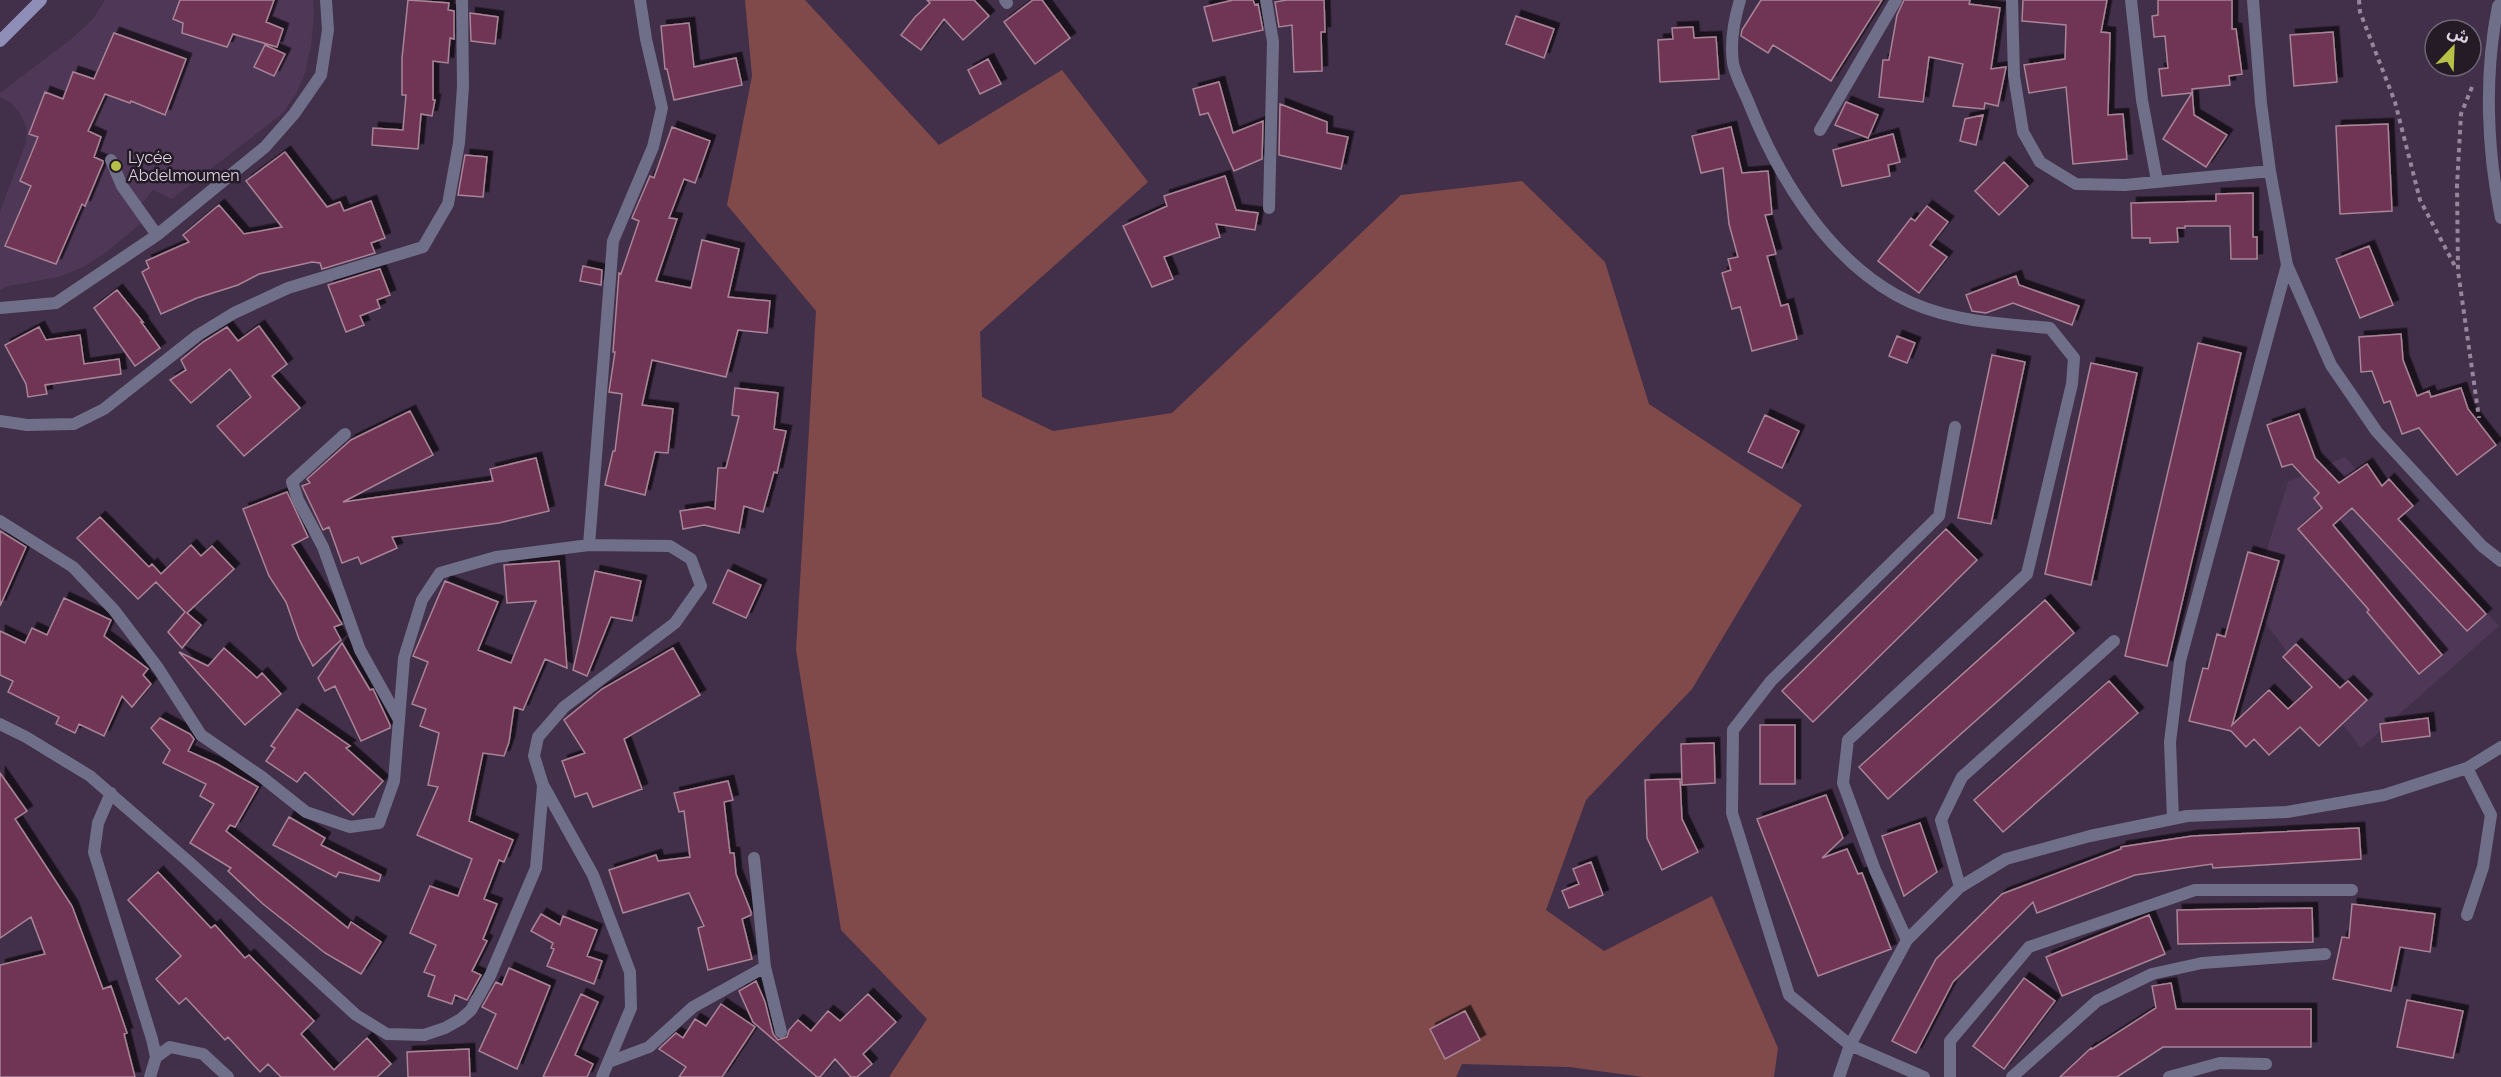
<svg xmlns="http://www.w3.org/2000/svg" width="2501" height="1077" viewBox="0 0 2501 1077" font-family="Raleway,'Noto Sans Arabic',sans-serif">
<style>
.built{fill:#4f3857}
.green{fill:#804a4b}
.building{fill:#703555;stroke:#a88496;stroke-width:1.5;filter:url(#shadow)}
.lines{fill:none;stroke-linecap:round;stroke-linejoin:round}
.path{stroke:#95869b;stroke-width:4;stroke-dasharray:4.5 4.5;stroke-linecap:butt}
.minor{stroke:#6f6f8a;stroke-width:12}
.tertiary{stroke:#6f6f8a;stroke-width:12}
.secondary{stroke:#8e8eb8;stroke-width:12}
.poi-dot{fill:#b8c147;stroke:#241b27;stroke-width:2}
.labels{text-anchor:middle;stroke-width:5;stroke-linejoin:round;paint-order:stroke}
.poi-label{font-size:16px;fill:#ddd2e2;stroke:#241b27;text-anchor:start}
</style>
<defs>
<filter id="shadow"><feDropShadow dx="5.5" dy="-5.5" stdDeviation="0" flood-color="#0009"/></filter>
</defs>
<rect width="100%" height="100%" fill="#422f49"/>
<path class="built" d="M105,0H313L314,15L311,45L305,73L296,94L283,113L172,199L153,190L140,206L149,217L105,253L83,267L59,277L9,286L0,290V212L26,142L27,129L21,115L11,103L0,97V93L70,40L93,19Z
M2345,457L2499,626L2361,748L2250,603L2288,482Z"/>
<path class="green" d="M745,0H805L939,145L1062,70L1148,182L980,332L982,397L1053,431L1172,413L1401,195L1522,181L1605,262L1649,404L1802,505L1692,689L1586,800L1546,910L1604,951L1712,896L1778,1048L1774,1077H1643L1569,1067L1462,1064L1456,1077H889L927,1019L841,930L796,650L816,311L727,205L752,76Z"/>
<path class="building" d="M180,0H274L266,22L283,29L277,47L233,34L227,47L182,33L183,23L173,19Z
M408,0L449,3L448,10L454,11V39L450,38L448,63L433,61V100H435L432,116L421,114L418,149L372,145L373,128L403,130L406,95H402V58Z
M927,0H974L989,16L963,40L944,19L921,50L901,35L915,17L930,3Z
M1033,0H1042L1070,38L1035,64L1004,22Z
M1233,0H1253L1255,5L1258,4L1263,30L1213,41L1204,7Z
M1287,0H1324L1325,32H1321L1322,71L1294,72L1292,25L1279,27L1275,2Z
M1761,0H1882L1831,81L1773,45L1768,53L1741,36L1742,30Z
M1904,0H1970L1969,4L2000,8L1991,69L2006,67L1998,106L1985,103L1984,109L1953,106L1963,64L1929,57L1923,102L1879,97L1883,60H1889L1897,15Z
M2023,0H2107L2101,32L2110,33L2108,115L2123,114L2127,159L2073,164L2066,87L2029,93L2024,65L2065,59L2066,25L2022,21Z
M2158,0H2232V29H2236L2242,74L2229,76L2230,85L2192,89L2194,115L2227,135L2206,167L2163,139L2192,93L2162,96L2159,69L2168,68L2165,36L2154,37L2152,16L2158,15Z
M470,13L498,17L495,44L471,41Z
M1516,16L1554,29L1544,58L1506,44Z
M689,23L694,67L736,58L742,85L674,100L667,69H665L661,26Z
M1693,27L1694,38L1716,37L1719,79L1660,82L1658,40L1673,39L1672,28Z
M2333,32L2337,82L2294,86L2290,35Z
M114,33L186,59L165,115L131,101L130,103L105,94L88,131L101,137L94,157L103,161V163L85,206L82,204L56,264L5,246L31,186L20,181L38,137L29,134L45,92L63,99L73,72L94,79Z
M265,45L285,54L274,76L254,67Z
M988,59L1001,84L980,94L968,70Z
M1219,82L1233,133L1263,121L1262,159L1234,171L1208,113L1200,115L1193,89Z
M1846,102L1878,115L1868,138L1835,125Z
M1280,104L1327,122V133L1348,137L1341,169L1279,155Z
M1983,115L1976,145L1960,141L1965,119Z
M2388,124L2392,211L2340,214L2336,126Z
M672,127L710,141L695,183L684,179L669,218L677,219L656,281L691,288L702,240L739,249L728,297L770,301L767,333L738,330L726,377L652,360L642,405L673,409L668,453L655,452L645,495L605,485L613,451H615L622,394L609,392L615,352H613L619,273L621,274L639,221L632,218L650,176L654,178Z
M1731,127L1742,173L1768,171L1772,214L1765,215L1776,254L1767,256L1781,306L1788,304L1797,339L1752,351L1740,307L1732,309L1722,273L1731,270L1728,259L1738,257L1729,224L1723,168L1701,173L1692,136Z
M1893,134L1900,162L1888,165L1890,176L1842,186L1833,150Z
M285,152L327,207L340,202L344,211L371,201L385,238L371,243L375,253L322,269L320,263L312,262L259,274L238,285L197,298L161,314L142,272L149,268L146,261L189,242L183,235L219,205L244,234L282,227L246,181Z
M465,155L487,157L483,197L458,195Z
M2004,162L2028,186L1999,215L1975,191Z
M1225,176L1236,210L1258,213L1255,230L1216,224L1220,237L1164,257L1173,279L1152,287L1123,226L1167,206L1164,196Z
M2253,193V237H2257V259H2231L2230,226H2185V228H2177L2178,242L2150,243V238H2132L2131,203L2216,201V194Z
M1927,206L1948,222L1930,245L1947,257L1919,293L1878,261L1911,218L1915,221Z
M2369,246L2393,305L2360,318L2336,259Z
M583,266L602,270L601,285L580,281Z
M380,269L390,295L377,300L380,308L360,316L364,325L346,332L328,285Z
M2016,276L2019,285L2079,306L2072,325L2013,303L1986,313L1972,311L1966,295Z
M117,290L143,322H141L160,348L135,366L94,308Z
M259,326L287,364L272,376L300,408L244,456L217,426L251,397L230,369L191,403L170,380L186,370L181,360L203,342L227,327L238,341Z
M39,327L46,340L80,335L84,364L119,359L121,374L45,385L47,394L28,397L26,384L5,345Z
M2401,334L2403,360L2417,396L2429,391L2431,397L2461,388L2468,409L2496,445L2457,475L2419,428L2402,434L2390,401L2384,403L2372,371L2361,372L2359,337Z
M1897,336L1915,343L1907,363L1889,356Z
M2198,343L2241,353L2167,666L2125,656Z
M1992,355L2025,362L1991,524L1958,518Z
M2091,363L2137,373L2091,585L2045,574Z
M735,388L778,393L774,429L786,431L777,473L774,472L763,512L744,506L739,533L704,525L683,529L680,511L708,507L715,509L718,468H726L739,416L732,415Z
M410,411L433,455L343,502L493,481L490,469L536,458L549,511L499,523L392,537L397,548L361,564L358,557L342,563L329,527L323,530L302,486L310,483L307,479L351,440Z
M2299,414L2315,458L2339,483L2367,464L2382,486L2389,479L2413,506L2398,519L2486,614L2467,631L2352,508L2333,525L2442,655L2419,674L2367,612L2369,610L2298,529L2322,508L2314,498L2319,493L2292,464L2282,467L2267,425Z
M1765,415L1799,431L1782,468L1748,452Z
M287,492L308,537L292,545L342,624L334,627L341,640L313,666L299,639L286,602L269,576L243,509Z
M100,517L149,567L152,564L161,574L191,545L201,556L212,546L234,569L187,613L201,625L182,648L168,632L185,612L156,582L138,599L77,538Z
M1946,529L1977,560L1813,722L1782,691Z
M0,531L26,547L0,606Z
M2248,552L2279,561L2232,725L2269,690L2288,709L2312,687L2283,657L2296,644L2340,688L2348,681L2367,700L2319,746L2300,727L2269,755L2254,739L2246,747L2231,731L2189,721L2203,668L2208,669L2217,634L2225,637Z
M559,561L567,668L545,659L523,710L514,707L509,742L504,756L483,753L469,821L513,840L504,862L499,860L484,899L497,904L483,939L487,941L472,971L481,975L467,1000L455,995L452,1004L428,996L435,976L424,972L436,945L410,933L430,886L458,896L472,859L417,835L438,787L428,785L439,733L420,726L426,709L412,704L428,662L413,656L445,581L498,602L478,650L511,663L536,601L507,603L504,565Z
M728,570L761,585L746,618L713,603Z
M595,571L641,581L632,621L611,617L587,676L573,670Z
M64,598L111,620L104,636L148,669L143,675L151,684L132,707L122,696L104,736L79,724L75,733L56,724L59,717L8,692L13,681L0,675V631L25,643L32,628L47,635Z
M2045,600L2074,633L1888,799L1859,767Z
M342,643L370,690L373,689L390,725V728L361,741L335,686L325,691L318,678Z
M224,648L257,678L262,673L281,694L245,725L179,652L208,666Z
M673,648L700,695L624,739L642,789L593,807L587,793L575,797L562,761L585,753L564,720L602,689Z
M2109,681L2138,713L2003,832L1974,800Z
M297,709L350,746L346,748L383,781L353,815L305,772L297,782L266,761L275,748L271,746Z
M160,718L190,734L194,739L188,751L217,764L258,787L235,827L230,825L226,831L348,928L351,922L381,942L361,974L325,953L263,904L228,871L231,868L190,843L214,804L200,796L206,784L163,763L170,750L151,728Z
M2428,718L2430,736L2382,742L2380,724Z
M1760,725H1795V784H1760Z
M1714,743L1715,783L1682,785L1681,744Z
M0,773L27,811L15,819L72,906L103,989L111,986L127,1033L124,1034L135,1077H0V965L45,954L31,917L0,938Z
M1680,779L1682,819L1698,852L1662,870L1647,838L1645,780Z
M728,781L733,800L724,802L730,853H734L736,874L751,912V915L742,919L752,959L708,970L698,928L704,926L689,893L623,913L609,870L656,855L658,861L690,857L684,811L679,812L674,793Z
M1826,795L1843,838L1822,858L1847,849L1858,874L1862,873L1891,949L1818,976L1757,819Z
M289,817L325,838L321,845L381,875L379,881L339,872L336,877L273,845Z
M1920,823L1937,872L1904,896L1882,836Z
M2359,828L2361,859L2213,868L2212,864L2135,875L2037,913L2033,902L1953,982L1916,1053L1892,1041L1936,959L2002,894L2121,849V847L2192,836Z
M1591,862L1603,895L1569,908L1562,891L1579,884L1573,869Z
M158,872L211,928L215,925L245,958L249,955L314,1021L301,1034L334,1070L367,1038L391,1064L377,1077H281L268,1064L260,1072L228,1037L225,1040L186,998L179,1004L156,979L181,956L128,900Z
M2352,904L2435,914L2430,952L2400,947L2391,991L2333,979L2342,937L2349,938Z
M2312,908L2313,942L2178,944L2177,910Z
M541,914L560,925L563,916L597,930L587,956L602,961L594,984L547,966L554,949L551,948L553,943L531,931Z
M2149,915L2165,954L2062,996L2046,957Z
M509,968L550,986L517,1069L479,1051L496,1014L482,1007L496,982L502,985Z
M2024,978L2055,1001L2004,1069L1973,1046Z
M756,981L765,1002L773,1034L778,1040L787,1037L789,1030L798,1020L811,1031L828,1011L840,1021L868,994L896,1022L863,1054L872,1064L857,1077H851L835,1059L820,1077H817L753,1022L739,991Z
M2171,983L2176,1009H2311V1047H2163L2117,1077H2060L2091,1048L2092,1049L2156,1008L2152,986Z
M581,994L598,1002L575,1055L593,1064L587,1077H543Z
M2407,1000L2463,1011L2453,1058L2397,1047Z
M721,1004L755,1027L722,1077H679L686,1067L659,1049L676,1033L683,1038L695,1019L706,1026Z
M1465,1011L1480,1040L1445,1059L1430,1029Z
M469,1049L470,1077H408L407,1052Z"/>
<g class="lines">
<path class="path" d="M2359,0L2360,12L2395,102L2420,200L2456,268
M2472,87L2461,114L2457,185L2458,271L2479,418"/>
<path class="minor" d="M1005,0L1007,3
M1266,0L1273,42L1269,208
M1740,0C1734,20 1730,42 1733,63C1735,75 1743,89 1748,101C1777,175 1825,255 1896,295C1944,322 1998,323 2050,328L2074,358L2072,384L2027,574L1848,740L1843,783L1875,870L1907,940
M2012,0L2014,76L2023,132L2040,162L2076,184L2125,185L2270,171
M2131,0L2142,100L2157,181
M2253,0L2261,103L2270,171L2287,265L2331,365L2377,432L2482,546L2501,561
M1820,130L1896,0
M111,160L122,186L157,235
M0,308L56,303L157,235L265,147L294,114L321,75L328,30L326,0
M0,421L27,425L74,424L104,409L198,335L234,313L288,288L423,247L448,204L459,143L463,87L462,0
M345,434L292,482L298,500L323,547L360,650L398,718
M0,521L73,567L114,610L158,668L201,735L262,777L306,812L350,827L379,823L394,781L404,658L422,600L440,573L496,557L589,545L670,546L691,559L701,586L675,623L564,707L538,737L534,756L543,785L593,875L630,972L631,1008L602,1077
M589,545L613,241L653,147L662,108L646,39L640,0
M0,724L26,737L90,776L189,862L356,1015L387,1034L424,1035L445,1028L461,1019L471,1010L490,976L536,868L543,786
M111,793L98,823L94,852L152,1039L156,1057
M2173,819L2170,742L2180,661L2287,265
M1960,887L1941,820L1962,777L2114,641
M2467,915L2483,867L2491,815L2467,768
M765,967L781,1032
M609,1062L649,1047L693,1007L765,967L754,858
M150,1077L156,1057L170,1047L203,1054L228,1077
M1839,1077L1850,1045L1789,995L1732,813L1733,730L1771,681L1939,516L1955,427
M1924,1077L1850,1045L1907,940L1960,887L2006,859L2090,836L2187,816L2287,812L2384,795L2467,768L2501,747
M1950,1077V1041L2029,947L2195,890H2352
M2012,1077L2097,1001L2152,974L2202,963L2325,954
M2169,1077L2220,1063L2266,1064"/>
<path class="tertiary" d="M2501,3L2498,6C2484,75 2487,150 2501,218"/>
<path class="secondary" d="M0,41L41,0"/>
</g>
<circle class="poi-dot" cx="116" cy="166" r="6"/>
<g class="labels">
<g class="poi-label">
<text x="128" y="163">Lycée<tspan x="128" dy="18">Abdelmoumen</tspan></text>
</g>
</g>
<g transform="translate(2453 48) rotate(23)"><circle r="28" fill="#241b27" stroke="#6e6472" stroke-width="1.5"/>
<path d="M0-4.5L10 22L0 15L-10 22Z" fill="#b8c147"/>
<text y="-9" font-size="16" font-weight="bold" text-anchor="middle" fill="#ddd2e2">ش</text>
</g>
</svg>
